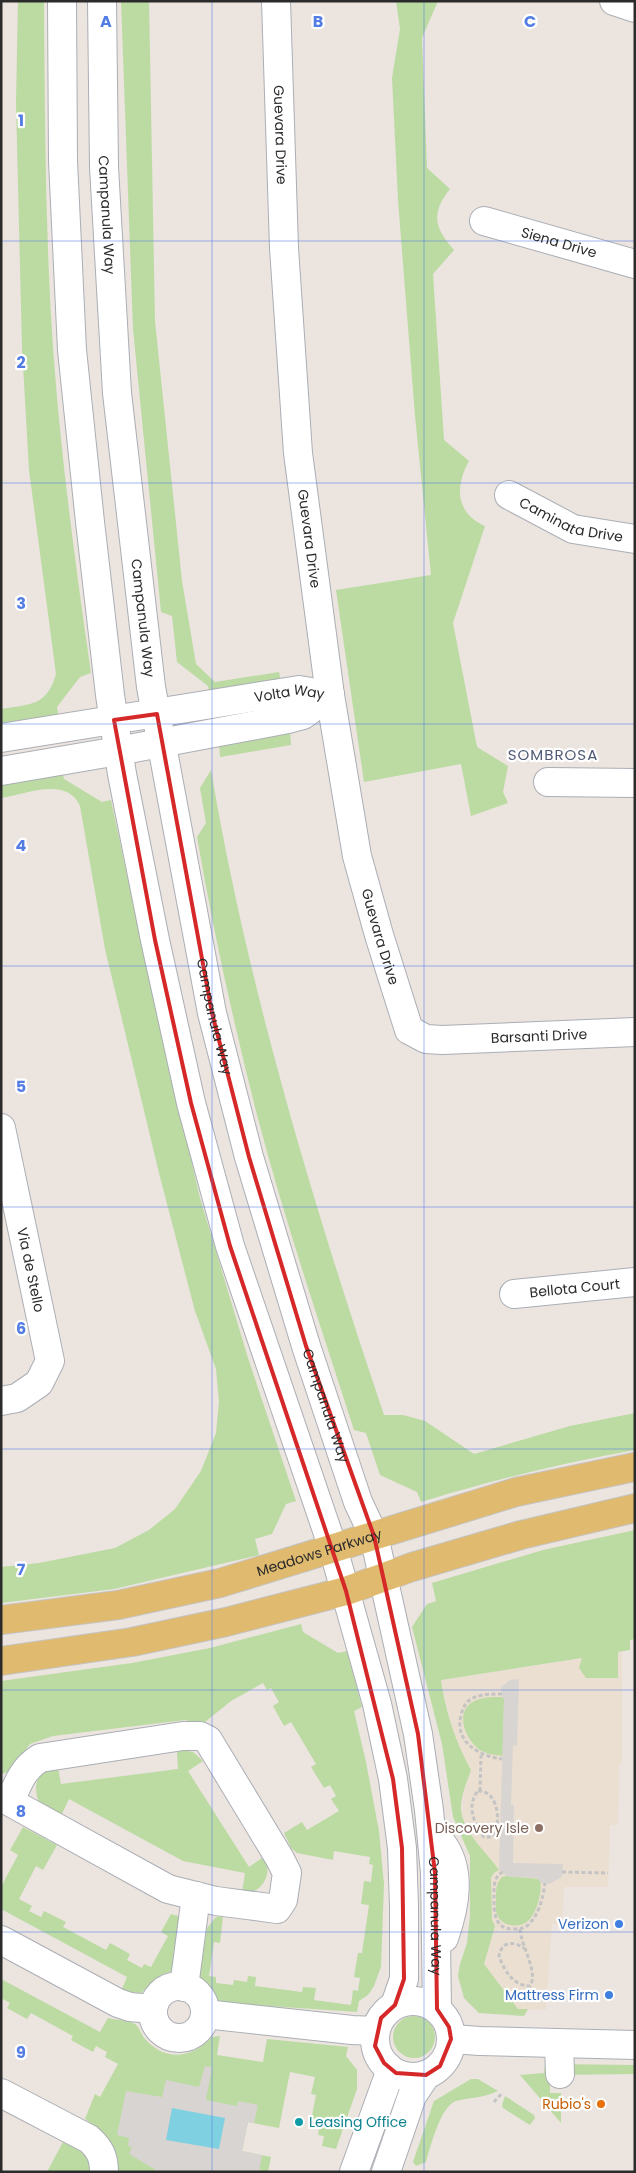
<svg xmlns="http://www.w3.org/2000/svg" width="636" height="2173" viewBox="0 0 636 2173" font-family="Poppins,sans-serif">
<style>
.education{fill:#eadfd0}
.green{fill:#bbdba2}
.plaza{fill:#d8d4d1}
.water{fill:#7fd0e0}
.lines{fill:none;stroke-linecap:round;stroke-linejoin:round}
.minor-casing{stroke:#abaeb5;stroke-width:30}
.major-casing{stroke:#c4c4c4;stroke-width:30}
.path{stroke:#c4c4c4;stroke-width:3;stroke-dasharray:4 2.5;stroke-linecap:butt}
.minor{stroke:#fff;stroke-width:28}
.major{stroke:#e0ba6f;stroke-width:28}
.marked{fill:none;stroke:#d62828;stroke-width:4;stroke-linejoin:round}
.grid{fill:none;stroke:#537de4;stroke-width:1;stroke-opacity:0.55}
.education-dot{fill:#8d6e63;stroke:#fff;stroke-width:2}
.shop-dot{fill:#3f7fe0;stroke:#fff;stroke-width:2}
.food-dot{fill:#e8710a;stroke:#fff;stroke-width:2}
.culture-dot{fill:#0f9aa8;stroke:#fff;stroke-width:2}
.labels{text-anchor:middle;stroke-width:4.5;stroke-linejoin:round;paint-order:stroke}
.street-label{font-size:14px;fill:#2b2b2b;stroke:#fff}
.education-label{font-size:14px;fill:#785e54;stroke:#fff;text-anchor:end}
.shop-label{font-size:14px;fill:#366cbe;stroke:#fff;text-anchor:end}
.food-label{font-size:14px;fill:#c56008;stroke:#fff;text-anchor:end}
.culture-label{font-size:14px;fill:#0d838f;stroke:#fff;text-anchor:start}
.neighbourhood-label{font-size:15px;letter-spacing:1px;fill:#515b76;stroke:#fff}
.grid-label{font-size:16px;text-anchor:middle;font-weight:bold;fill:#537de4;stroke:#fff;stroke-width:4.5;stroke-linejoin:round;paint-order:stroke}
</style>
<rect width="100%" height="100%" fill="#ebe4df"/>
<path class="education" d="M622,1652V1763L619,1764L618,1825H610L608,1887H564L562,1924H552L546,2010L518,2009L484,1964L495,1926L492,1920L491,1878L494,1873L498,1870L469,1832L462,1816L463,1796L471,1770L458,1746L451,1725L441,1680Z"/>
<path class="green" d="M18,1H44C45,121 45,241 54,361C62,466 76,569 91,673L80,677L57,707L59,718L1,728V709C31,704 47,706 56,674L29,470L22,348L16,103Z
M121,1H149L155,321L182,581L196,664L215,682L279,672L281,683L210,696L208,686L177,662L172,616L161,612L133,329Z
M396,1H438L422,38L427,168L450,189C430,214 435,228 454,250L433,274L444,440L469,461C455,486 455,513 485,526L453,623L477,747L508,766L503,792L508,803L471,816L461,764L364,782L336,590L431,575L415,416L398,200L392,78L400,29Z
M290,731L291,745L220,757L219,743Z
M62,770L64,779L102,802L111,800L144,955L200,1198L248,1358L296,1501L286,1504L272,1534L255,1539L259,1555L114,1589L1,1603V1567L39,1563L115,1548L149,1530L175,1509L201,1471L216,1433L219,1402L216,1369L195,1311L160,1177L105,949L80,806C67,776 26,794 1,798V779Z
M211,770C248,989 313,1204 384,1415H403L425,1421L474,1454L570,1426L635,1413V1450C563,1463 491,1480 421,1502L417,1492L380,1475L366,1433L354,1430C320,1324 284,1219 256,1111C233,1021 213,929 197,837L206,823L200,788Z
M635,1530V1639L630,1640V1650L618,1652V1678H586L579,1668L582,1658L441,1680C446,1713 455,1741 471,1770C467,1782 461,1795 461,1808C462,1832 486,1851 499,1870L494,1873L491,1878L492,1920L495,1926L484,1964L518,2009H528L524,2016L479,2013L464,1998L458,1976L460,1964L467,1943L470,1916V1856L453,1817L442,1744L412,1627L427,1604L436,1601L432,1583L543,1550Z
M301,1624L303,1632L338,1653L347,1651L362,1707L354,1711L366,1762L379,1831L384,1884L381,1967L374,1986L368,1995L359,2001L357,2012L224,2003L214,1998L211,1991L199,1979L207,1928L216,1917L223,1916L220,1943L214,1942L209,1976L216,1977V1983L233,1985L234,1980L247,1982L248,1976L256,1977L255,1986L302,1992L303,1987L316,1988L314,2000L351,2005L353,1990L358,1991L360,1978L354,1977L358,1953H362L369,1905L361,1904L364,1881L371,1882L373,1865L369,1864L370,1857L334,1851L333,1860L297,1853L291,1848L284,1833L302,1822L307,1830L339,1811L331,1799L336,1796L330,1785L324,1788L311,1767L316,1764L291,1722L284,1726L273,1706L279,1702L271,1688L267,1690L263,1683L231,1701L205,1722L196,1723L185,1720L53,1736L30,1744L8,1772L1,1774V1681L132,1663L210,1648Z
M502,1697L504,1699L503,1756C495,1755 487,1754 480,1750C466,1740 455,1715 471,1703C480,1697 491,1697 502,1697Z
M182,1750L193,1752L203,1761L188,1771L249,1867L262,1858C273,1867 266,1886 254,1891C250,1892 245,1891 242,1892L245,1873L183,1861L69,1799L60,1818L40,1807C33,1785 33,1774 58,1768L61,1784L178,1769L177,1752Z
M23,1827L57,1845L43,1870L36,1866L19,1899L32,1906L29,1911L41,1917L44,1911L66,1922L63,1927L106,1950L110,1943L130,1954L127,1960L142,1968L144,1964L151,1967L168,1936L161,1932L171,1914L181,1917L174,1970L161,1975L141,1993L121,1991L127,1977L1,1909V1887L18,1855L10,1850Z
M506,1876L540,1879C543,1890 537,1912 529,1920C520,1929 501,1927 497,1914C495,1909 496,1903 496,1898C496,1890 496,1883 502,1877Z
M1,1979L100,2032L108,2018C116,2020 128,2020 135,2024C140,2028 141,2035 146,2040C166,2062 193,2058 212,2037L220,2036L217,2055L263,2062L267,2039L348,2047L346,2056L357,2070V2089L336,2149L322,2146L324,2136L318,2135L320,2123L311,2121L316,2095L311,2094L315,2077L290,2072L279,2128L248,2122L242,2151L271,2157L268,2172H117C119,2143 106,2135 85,2119L95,2094L100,2097L118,2064L105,2057L107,2052L96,2046L93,2052L71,2040L73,2036L31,2013L27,2019L7,2008L10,2003L1,1998Z
M393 2037a21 21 0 1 1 42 0a21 21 0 1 1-42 0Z
M545,2064L635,2065V2074L550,2075V2093H561V2123L520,2075L544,2073Z
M471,2079H478L498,2091C484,2098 471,2097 456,2101C441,2105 430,2148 426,2162L416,2166L413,2162L434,2101Z
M505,2096L534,2115L535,2118L530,2125L503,2108L502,2105Z
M64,2140L89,2155L92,2172H47Z"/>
<path class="plaza" d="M519,1679L517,1746L513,1745L511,1805H514L513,1863L563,1864L562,1877L549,1884L541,1883L537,1878L506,1876L503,1872L499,1870L504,1699L502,1697L501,1687L510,1680Z
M205,2066L212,2067L206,2100L237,2106L238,2101L258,2105L254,2123L248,2122L242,2151L262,2155L259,2172H159L129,2154L132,2147L128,2146L129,2138L117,2135L126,2091L162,2097L166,2080L199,2087Z"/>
<path class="water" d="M172,2108L225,2118L219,2149L166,2140Z"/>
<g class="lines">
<g class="minor-casing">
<g id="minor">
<path d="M62,1L63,161L72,350L90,522L110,695L122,774L155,940L191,1103L230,1246L333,1548L377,1704L393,1779L402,1848L404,1906V1979L395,2005"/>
<path id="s1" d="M102,1L104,167L117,393L151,687L212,1013L249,1157L306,1346L358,1502L374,1536L418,1734L429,1810L435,1873L437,2009"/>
<path id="s2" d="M276,1L284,248L298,453L330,695L357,856L379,935L409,1030L426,1039L442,1040L635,1032"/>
<path d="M614,1L635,8"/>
<path id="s3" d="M484,221L635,264"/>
<path id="s4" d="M509,495L573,529L635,539"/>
<path id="s5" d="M1,738L299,690L330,695"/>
<path d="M1,771L118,751L288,719L303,715L330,695"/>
<path d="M548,782L635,783"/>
<path id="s6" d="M1,1128L50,1361L39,1383L17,1398L1,1401"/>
<path id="s7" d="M514,1294L635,1282"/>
<path d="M1,1797L10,1802L168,1889L216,1901L277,1909L283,1900L287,1873L280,1859L208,1740L200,1736H183L40,1758C23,1768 17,1785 10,1802"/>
<path d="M440,1841C463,1869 455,1907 444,1938"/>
<path d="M1,1940L118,2003L130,2007L153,2009"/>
<circle cx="179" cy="2012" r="26"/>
<path d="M184,1987L196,1896"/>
<circle cx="413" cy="2039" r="38"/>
<path d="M205,2014L352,2030L375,2031"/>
<path d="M451,2039L480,2041L635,2045"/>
<path d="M559,2044L560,2074"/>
<path d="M1,2093L89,2139C100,2149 104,2157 104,2172"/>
<path d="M354,2172L389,2075L388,2067"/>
<path d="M386,2172L412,2096L426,2075"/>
</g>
</g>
<g class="major-casing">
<g id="major">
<path id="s8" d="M1,1620L118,1605L220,1583L516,1492L635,1467"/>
<path d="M1,1661L132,1642L226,1622L346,1591L412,1567L521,1535L635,1508"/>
</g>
</g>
<path class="path" d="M502,1694C491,1694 480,1694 471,1699C465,1703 463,1708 461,1715C454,1743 480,1756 502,1759
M478,1791C499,1790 502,1826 492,1837H484C474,1825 466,1805 478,1791Z
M480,1791L481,1755
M503,1872C494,1876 494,1885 494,1895C494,1910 493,1929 513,1929C519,1929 523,1929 528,1925C539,1915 543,1898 545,1883
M562,1872L608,1873
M520,1929C521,1946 539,1973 530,1986C514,1986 504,1971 499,1956C502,1941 513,1941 524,1948
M494,2102L502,2093"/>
<use href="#minor" class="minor"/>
<use href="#major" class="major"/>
</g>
<path class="marked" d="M157,714L212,1013L249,1157L306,1346L374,1536L418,1734L435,1873L437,2009L449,2027L451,2039L440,2066L426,2075L396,2073L384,2063L375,2046L381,2018L395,2005L404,1979L402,1848L393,1779L346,1591L230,1246L191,1103L155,940L114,720Z"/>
<path class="grid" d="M212,1V2172M424,1V2172M1,241H635M1,483H635M1,724H635M1,966H635M1,1207H635M1,1449H635M1,1690H635M1,1932H635"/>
<circle class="education-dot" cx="539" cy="1828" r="5"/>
<g class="shop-dot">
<circle cx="619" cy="1924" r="5"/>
<circle cx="609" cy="1995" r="5"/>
</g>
<circle class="food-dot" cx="601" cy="2104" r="5"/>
<circle class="culture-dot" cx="299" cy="2122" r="5"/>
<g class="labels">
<g class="street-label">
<text dy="5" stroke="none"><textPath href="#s2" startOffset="134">Guevara Drive</textPath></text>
<text dy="5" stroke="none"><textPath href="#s1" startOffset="214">Campanula Way</textPath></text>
<text dy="5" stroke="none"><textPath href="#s3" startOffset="78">Siena Drive</textPath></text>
<text dy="5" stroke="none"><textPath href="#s4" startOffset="68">Caminata Drive</textPath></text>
<text dy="5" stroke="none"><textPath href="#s2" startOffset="539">Guevara Drive</textPath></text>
<text dy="5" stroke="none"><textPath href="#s1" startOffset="619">Campanula Way</textPath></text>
<text dy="5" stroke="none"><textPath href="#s5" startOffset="292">Volta Way</textPath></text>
<text dy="5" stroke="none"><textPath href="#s2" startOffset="944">Guevara Drive</textPath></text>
<text dy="5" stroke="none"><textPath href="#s1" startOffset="1024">Campanula Way</textPath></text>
<text dy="5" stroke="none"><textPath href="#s2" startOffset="1174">Barsanti Drive</textPath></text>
<text dy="5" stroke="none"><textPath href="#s6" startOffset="145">Via de Stello</textPath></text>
<text dy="5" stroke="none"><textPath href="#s7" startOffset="61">Bellota Court</textPath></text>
<text dy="5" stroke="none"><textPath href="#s1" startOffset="1429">Campanula Way</textPath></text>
<text dy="5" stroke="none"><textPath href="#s8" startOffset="326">Meadows Parkway</textPath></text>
<text dy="5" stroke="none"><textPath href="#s1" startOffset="1954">Campanula Way</textPath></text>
</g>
<g class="education-label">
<text x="529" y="1833">Discovery Isle</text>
</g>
<g class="shop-label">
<text x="609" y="1929">Verizon</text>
<text x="599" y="2000">Mattress Firm</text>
</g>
<g class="food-label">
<text x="591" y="2109">Rubio's</text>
</g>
<g class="culture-label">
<text x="309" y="2127">Leasing Office</text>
</g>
<g class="neighbourhood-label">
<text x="553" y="760">SOMBROSA</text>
</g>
</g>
<g class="grid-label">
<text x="106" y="27">A</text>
<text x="318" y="27">B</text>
<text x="530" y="27">C</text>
<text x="21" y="126">1</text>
<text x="21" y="368">2</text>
<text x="21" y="609">3</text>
<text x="21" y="851">4</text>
<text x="21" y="1092">5</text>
<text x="21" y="1334">6</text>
<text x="21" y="1575">7</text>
<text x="21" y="1817">8</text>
<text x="21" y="2058">9</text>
</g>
<rect width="636" height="2173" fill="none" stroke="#2b2b2b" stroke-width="5"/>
</svg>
